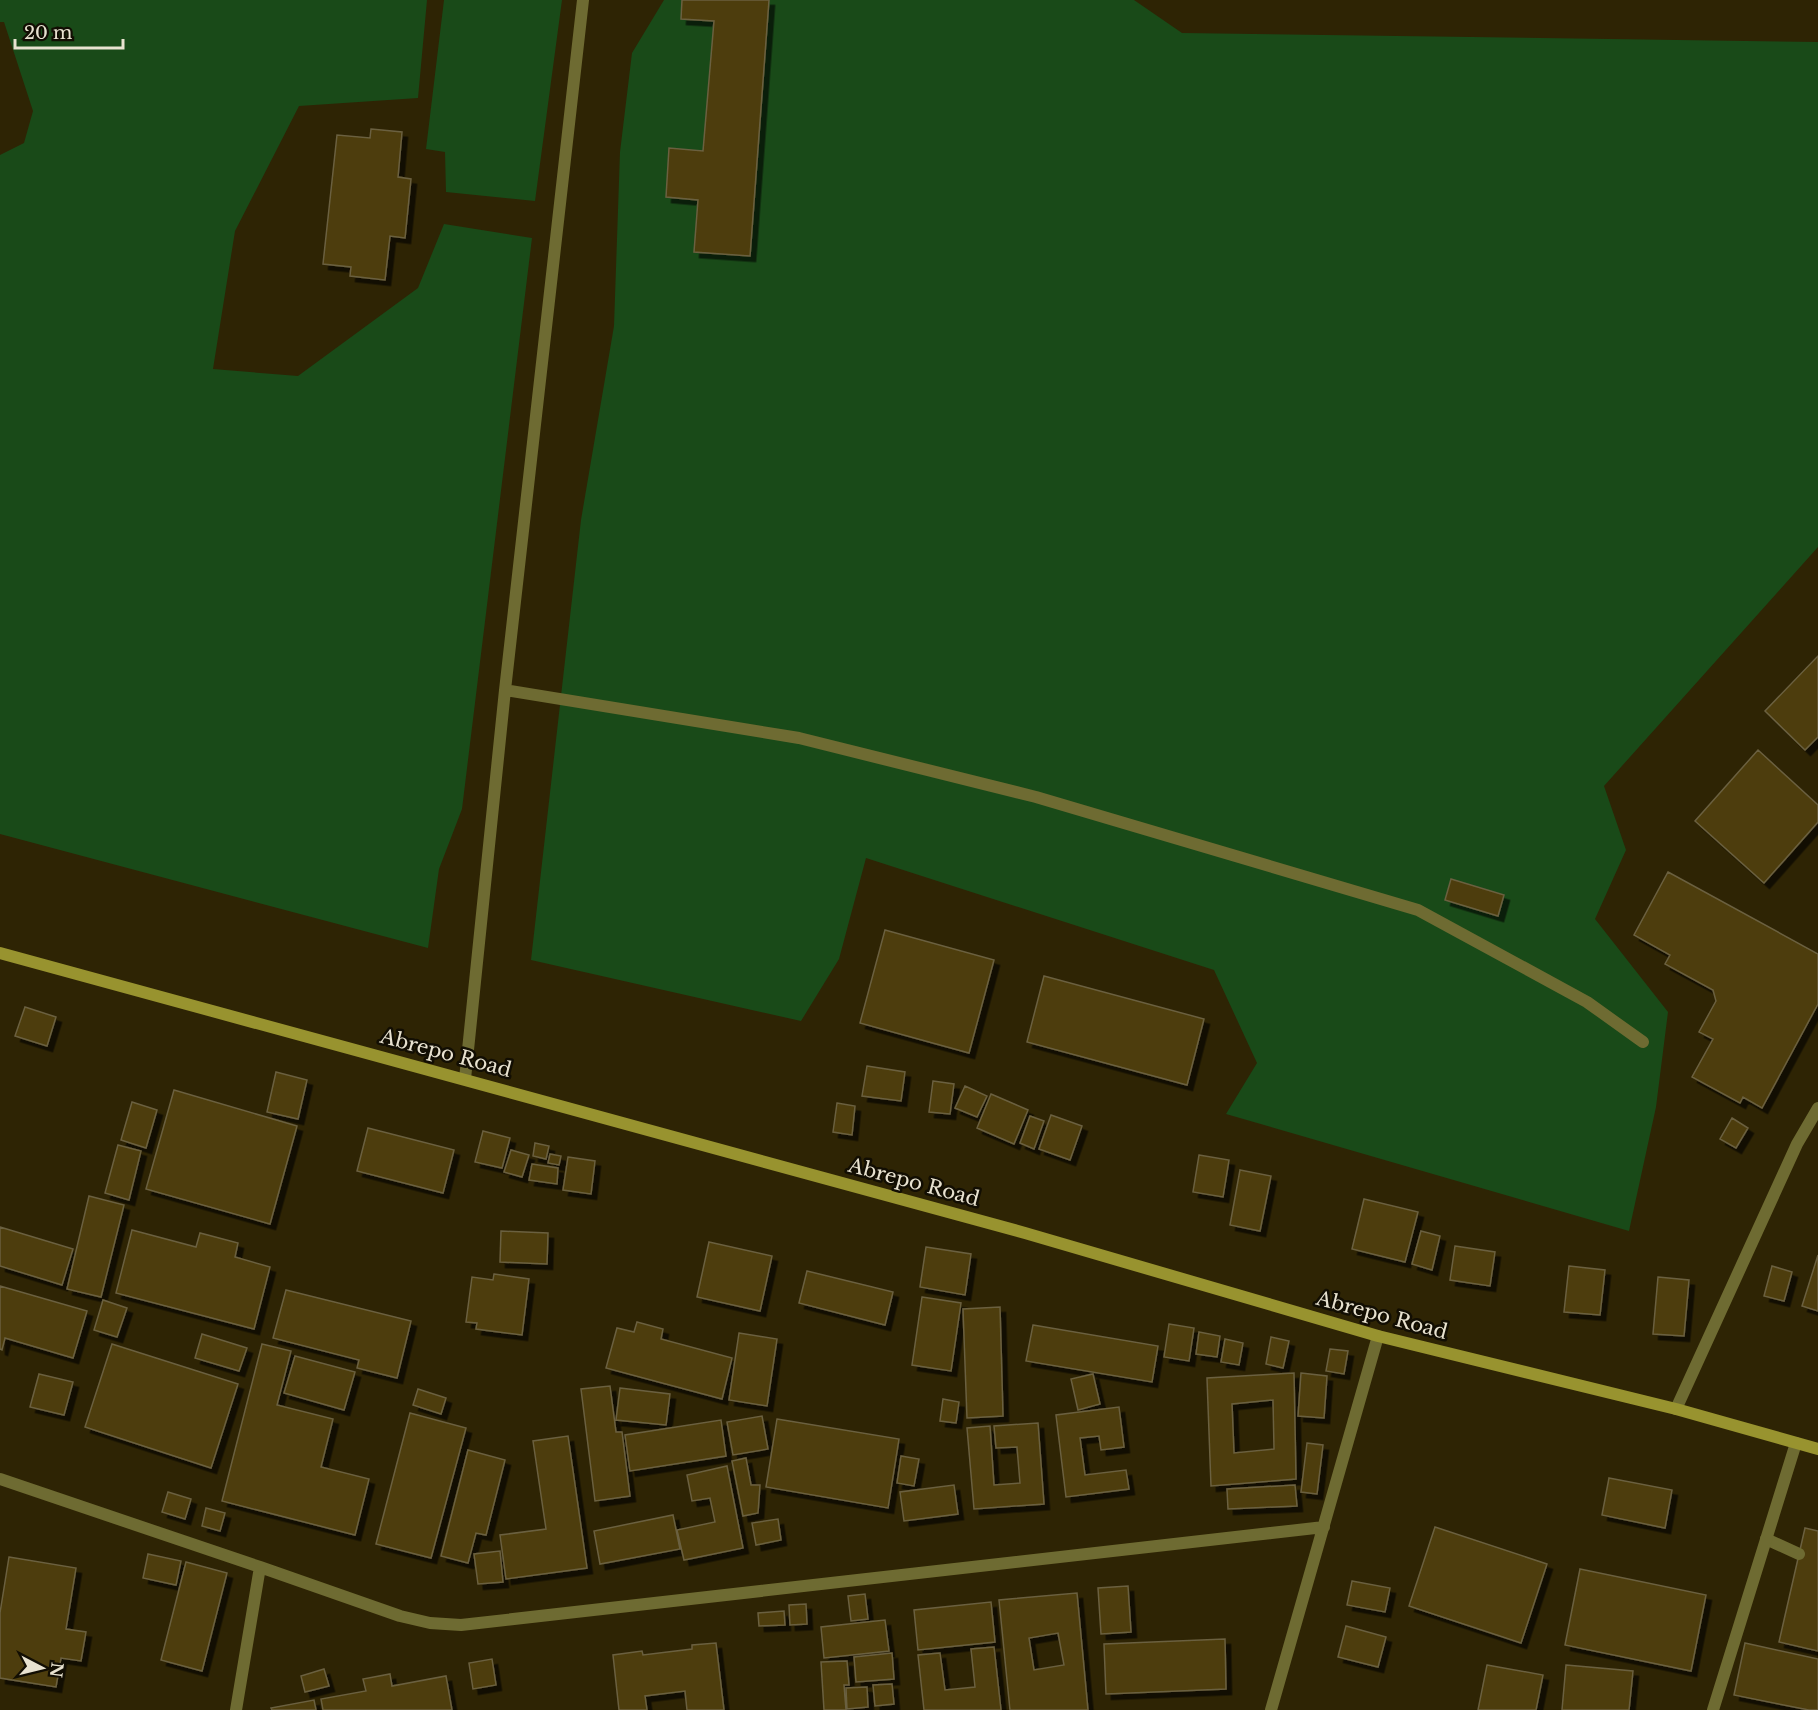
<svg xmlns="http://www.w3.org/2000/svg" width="1818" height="1710" viewBox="0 0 1818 1710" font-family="'Libre Baskerville',serif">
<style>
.green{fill:#194a18}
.building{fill:#4d3d09;stroke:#6b6040;stroke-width:1.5;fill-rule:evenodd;filter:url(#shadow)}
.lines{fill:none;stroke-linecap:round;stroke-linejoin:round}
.service{stroke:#6e6b32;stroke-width:12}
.minor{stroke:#6e6b32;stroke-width:12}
.secondary{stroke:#98932f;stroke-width:12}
.labels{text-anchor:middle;stroke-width:5;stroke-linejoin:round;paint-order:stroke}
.street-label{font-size:20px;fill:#e8e2d0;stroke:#120e03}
</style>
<defs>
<filter id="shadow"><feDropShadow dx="5.5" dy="5.5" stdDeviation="0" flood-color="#0009"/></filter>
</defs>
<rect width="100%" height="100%" fill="#2e2404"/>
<path class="green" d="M0,0H427L418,98L299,106L235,231L213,369L298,376L418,288L444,224L532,238L462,809L439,869L428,948L0,834V155L24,143L33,111L4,22H0Z
M444,0H562L535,201L446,192L445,152L426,149Z
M664,0H1134L1182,33L1818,42V547L1604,786L1626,850L1595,919L1668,1012L1656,1107L1629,1231L1226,1114L1257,1063L1214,970L866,858L839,959L801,1021L531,960L581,520L614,326L620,152L632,53Z"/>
<path class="building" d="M682,0H769L750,256L694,252L698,200L666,197L669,148L703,151L714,21L681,19Z
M371,129L402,132L398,177L411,179L405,238L390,236L385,280L350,276L351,267L323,264L337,135L370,138Z
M1818,656V737L1805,750L1765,711Z
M1758,750L1818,805V822L1764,883L1695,821Z
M1668,872L1818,954V1004L1762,1108L1743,1097L1740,1103L1692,1077L1713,1039L1699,1032L1716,1001L1713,990L1665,964L1670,955L1634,935Z
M1451,879L1504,895L1498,916L1445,900Z
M885,930L994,960L969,1053L860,1023Z
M1044,976L1204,1019L1187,1085L1027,1042Z
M25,1007L56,1017L47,1046L15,1036Z
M867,1066L905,1072L901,1101L862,1096Z
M276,1072L307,1080L298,1119L267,1112Z
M933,1081L954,1084L950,1114L929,1112Z
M965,1086L987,1096L977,1117L955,1108Z
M174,1090L297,1126L270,1224L146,1189Z
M991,1094L1028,1110L1014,1144L977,1128Z
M132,1102L157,1110L146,1148L121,1140Z
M837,1103L855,1106L852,1135L833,1132Z
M1051,1115L1082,1126L1070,1160L1039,1149Z
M1030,1116L1044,1121L1034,1149L1020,1143Z
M1732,1118L1748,1128L1736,1148L1720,1139Z
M368,1128L454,1150L443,1193L357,1171Z
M483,1131L510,1138L502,1168L475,1162Z
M535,1143L549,1146L546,1159L533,1156Z
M118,1145L141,1151L129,1200L105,1193Z
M511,1150L529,1155L522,1177L504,1172Z
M550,1154L561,1156L559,1165L548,1163Z
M1199,1155L1229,1160L1223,1197L1193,1192Z
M568,1157L595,1161L591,1194L563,1190Z
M532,1164L558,1168L557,1184L529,1180Z
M1240,1170L1271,1176L1260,1231L1230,1225Z
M89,1196L124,1205L101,1297L67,1289Z
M1364,1199L1418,1212L1405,1262L1352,1249Z
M0,1227L73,1249L62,1285L0,1266Z
M132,1230L196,1247L200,1233L238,1243L235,1257L270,1267L254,1329L116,1293Z
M501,1231L548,1233L547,1264L500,1262Z
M1421,1231L1440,1236L1432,1270L1412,1264Z
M709,1242L772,1256L760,1311L697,1297Z
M1455,1246L1495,1252L1490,1286L1450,1280Z
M926,1247L971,1254L965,1295L920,1287Z
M1818,1255V1311L1802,1306Z
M1569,1266L1605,1270L1600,1315L1564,1312Z
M1772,1266L1792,1272L1784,1301L1764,1296Z
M807,1271L893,1292L885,1325L799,1303Z
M494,1274L529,1279L522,1335L476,1329L477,1323L466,1322L472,1277L493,1280Z
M1658,1277L1689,1280L1684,1336L1653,1334Z
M0,1286L87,1311L73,1358L5,1338L2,1350L0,1349Z
M286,1290L411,1321L397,1378L357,1368L359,1360L273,1338Z
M922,1297L961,1303L951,1371L912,1365Z
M103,1300L127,1308L117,1337L94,1330Z
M1000,1307L1003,1416L967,1418L963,1309Z
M637,1322L663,1329L661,1339L732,1358L722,1399L606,1368L617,1328L634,1332Z
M1169,1324L1194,1328L1189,1361L1164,1357Z
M1033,1325L1158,1346L1152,1382L1026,1361Z
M1199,1332L1220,1336L1217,1357L1196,1354Z
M739,1333L777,1339L767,1406L729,1400Z
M202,1334L247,1348L239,1371L195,1358Z
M1271,1337L1289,1341L1283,1368L1266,1364Z
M1225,1339L1243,1343L1239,1365L1221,1362Z
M112,1344L238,1384L211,1468L85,1427Z
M262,1344L291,1351L277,1405L333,1419L321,1467L369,1479L355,1535L222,1501Z
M1330,1349L1348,1351L1344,1374L1326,1371Z
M295,1356L355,1372L344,1410L284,1393Z
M1294,1373L1296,1479L1211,1486L1207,1378ZM1273,1400L1274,1449L1234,1453L1232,1404Z
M1301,1373L1327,1376L1324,1418L1298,1416Z
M39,1374L73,1382L64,1415L30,1407Z
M1093,1374L1100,1404L1078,1410L1071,1379Z
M610,1386L616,1432H622L630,1496L595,1501L581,1389Z
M620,1388L670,1394L666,1425L616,1420Z
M418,1389L446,1398L441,1414L413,1405Z
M943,1399L959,1402L956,1423L940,1421Z
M1119,1407L1124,1447L1101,1450L1099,1436L1080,1438L1085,1475L1126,1470L1129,1489L1066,1497L1056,1415Z
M410,1413L466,1428L431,1558L376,1544Z
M762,1416L768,1449L733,1455L727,1422Z
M777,1419L899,1439L888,1508L766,1487Z
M721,1420L726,1456L630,1471L625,1435Z
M1038,1423L1044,1504L974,1509L967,1428L990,1426L994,1485L1020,1483L1017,1447L996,1448L994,1426Z
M568,1436L587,1568L506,1579L500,1535L546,1529L533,1441Z
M1307,1443L1323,1445L1317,1494L1301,1492Z
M468,1450L505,1460L486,1535L476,1533L468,1563L441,1556Z
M901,1456L919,1459L914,1486L897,1483Z
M746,1458L751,1485H760L758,1513L743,1516L732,1461Z
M727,1466L743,1548L684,1560L677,1530L715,1522L710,1498L692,1501L687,1475Z
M1609,1478L1672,1490L1665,1528L1602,1515Z
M954,1485L958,1514L904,1521L900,1492Z
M1295,1485L1297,1506L1228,1509L1227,1489Z
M168,1492L191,1499L185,1519L162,1512Z
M206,1508L225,1513L220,1531L202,1526Z
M673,1515L680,1549L600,1564L594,1531Z
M778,1519L781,1540L756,1545L752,1523Z
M1435,1527L1547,1564L1521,1643L1409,1606Z
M1805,1528L1818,1531V1651L1779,1642Z
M500,1551L503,1582L478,1584L474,1554Z
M148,1554L181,1561L176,1585L143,1578Z
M9,1557L76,1568L66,1629L86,1632L81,1661L61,1658L56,1687L0,1678V1613Z
M186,1562L227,1573L202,1671L161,1660Z
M1580,1569L1706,1595L1691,1671L1565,1645Z
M1352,1581L1390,1588L1385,1612L1347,1605Z
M1128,1586L1131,1632L1101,1634L1098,1588Z
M1077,1593L1088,1710H1010L999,1600ZM1058,1633L1064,1665L1034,1670L1029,1638Z
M865,1594L868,1619L851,1621L848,1596Z
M991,1602L995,1642L918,1650L914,1610Z
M806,1604L807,1624L790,1625L789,1605Z
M784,1611L785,1625L759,1626L758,1613Z
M885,1620L889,1651L824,1658L821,1627Z
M1346,1626L1386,1637L1378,1667L1338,1657Z
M1225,1639L1226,1689L1106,1694L1104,1644Z
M716,1643L724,1710H687L685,1691L645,1696L647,1710H619L613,1655L642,1651L643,1655L692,1649V1645Z
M1745,1643L1818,1659V1710H1809L1734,1695Z
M994,1647L1001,1710H924L918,1655L940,1653L945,1690L975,1687L971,1649Z
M892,1653L894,1679L856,1682L854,1657Z
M492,1659L496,1685L473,1689L469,1663Z
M847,1661L849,1685H844L846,1710H824L821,1662Z
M1487,1665L1543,1675L1536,1710H1478Z
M1566,1665L1633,1671L1629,1710H1562Z
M324,1669L329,1686L305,1692L301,1676Z
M390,1674L392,1686L446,1676L452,1710H323L321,1699L366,1691L363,1679Z
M892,1684L894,1704L875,1706L873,1685Z
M867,1687L868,1707L847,1709L846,1688Z
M314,1700L316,1710H272L271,1708Z"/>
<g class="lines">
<path class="service" d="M505,690L799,738L1036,797L1418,910L1587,1002L1643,1042
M465,1079L505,690L583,0
M1766,1539L1799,1554"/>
<path class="minor" d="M1676,1409L1797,1144L1818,1108
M0,1479L260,1567
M236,1710L260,1567L400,1616L430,1623L461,1625L1324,1527
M1271,1710L1378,1336
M1713,1710L1796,1443"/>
<path class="secondary" d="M0,953L1025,1233L1378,1336L1676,1409L1818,1449"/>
</g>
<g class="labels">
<g class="street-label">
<text transform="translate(446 1053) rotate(15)" y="7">Abrepo Road</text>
<text transform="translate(914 1182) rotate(15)" y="7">Abrepo Road</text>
<text transform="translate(1382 1315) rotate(15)" y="7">Abrepo Road</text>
</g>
</g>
<g transform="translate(42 1668) rotate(97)" stroke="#120e03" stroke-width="4.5" paint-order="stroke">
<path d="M0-4.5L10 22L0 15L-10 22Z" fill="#e8e2d0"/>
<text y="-9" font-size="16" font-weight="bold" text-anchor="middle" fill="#e8e2d0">N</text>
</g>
<path d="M15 39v9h108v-9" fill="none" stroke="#e8e2d0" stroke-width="3"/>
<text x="24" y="39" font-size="18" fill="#e8e2d0" stroke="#120e03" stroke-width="4.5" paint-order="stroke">20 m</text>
</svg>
